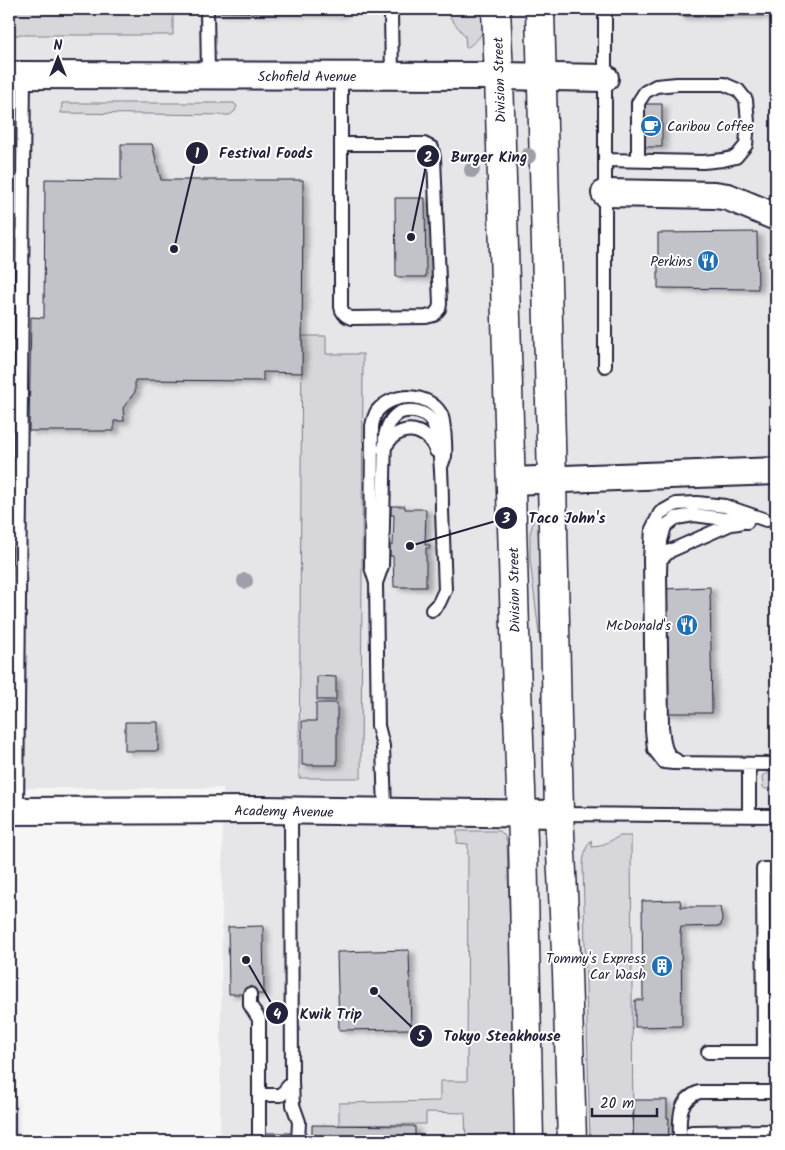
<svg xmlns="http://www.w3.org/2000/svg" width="785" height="1150" viewBox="0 0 785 1150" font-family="Kalam,sans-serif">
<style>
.built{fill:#e6e6e9}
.green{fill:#d7d7db;stroke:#7c7c8b}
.building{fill:#c2c2c9;stroke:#22223b;filter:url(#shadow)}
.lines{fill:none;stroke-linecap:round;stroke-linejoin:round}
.lane-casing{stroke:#22223b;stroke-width:16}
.street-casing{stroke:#22223b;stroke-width:30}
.secondary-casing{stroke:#22223b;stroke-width:31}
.lane{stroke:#fff;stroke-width:12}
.street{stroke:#fff;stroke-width:26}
.secondary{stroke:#fff;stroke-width:28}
.tree{fill:#9f9faa}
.labels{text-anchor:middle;stroke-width:4;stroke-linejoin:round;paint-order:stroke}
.street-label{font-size:14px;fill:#22223b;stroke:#fff}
.poi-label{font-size:14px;fill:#22223b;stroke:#fff;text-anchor:end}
.leader{fill:none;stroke:#22223b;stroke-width:2}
.callout-dot{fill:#22223b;stroke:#fff;stroke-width:2}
.mark-label{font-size:15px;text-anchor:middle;font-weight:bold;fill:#fff}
.callout-label{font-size:15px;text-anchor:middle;font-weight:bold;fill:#22223b;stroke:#fff;stroke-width:4;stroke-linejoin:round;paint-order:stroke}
</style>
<defs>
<filter id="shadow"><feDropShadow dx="5.5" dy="3" stdDeviation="2.5" flood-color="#0004"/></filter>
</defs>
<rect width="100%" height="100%" fill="#f6f6f7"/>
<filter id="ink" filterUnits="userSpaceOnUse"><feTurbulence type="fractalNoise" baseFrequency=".02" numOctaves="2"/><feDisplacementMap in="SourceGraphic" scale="10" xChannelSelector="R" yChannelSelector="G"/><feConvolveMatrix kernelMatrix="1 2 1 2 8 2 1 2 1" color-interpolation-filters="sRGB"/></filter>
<g filter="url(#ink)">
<path class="built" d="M9,9H776V1141H220L223,788H9Z"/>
<path class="green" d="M9,9H173V35H9Z
M445,9H480C480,14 482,16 483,21C486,33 476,42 466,48L465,36L452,20Z
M62,103H234L237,106L235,111L230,115L61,113Z
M302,336H326V354H363L361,778H299Z
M539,516L545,658H542L530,560V534L534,518Z
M770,772H776V789H765L763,787L762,776Z
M457,831H500L505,836L507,842L517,1141H466L465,1113L426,1112V1124L339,1125V1103L440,1101V1081H467L468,844L457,843Z
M620,836H631L633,1141H590L583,865C584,855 585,848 591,840L592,847L600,846Z"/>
<path class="building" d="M215,9H342V14L214,12Z
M678,9H776V15L679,16Z
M775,73H776V138H775Z
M639,104H662V147H639Z
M121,144H152L161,180H303L302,373L263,372V381L135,380V392L123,408L124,421H114V431H29L31,317L44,318L45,179L121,180Z
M395,198H425L426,277H396Z
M757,232L758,289L658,288V233Z
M391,506H405V509H426L425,545H430V548H426V587H394L393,556H390V545H393L394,515H391Z
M710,587L712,713H664V589Z
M317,676L336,677V700H317Z
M316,703H337V765H302V721H316Z
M125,722H158V751H125Z
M680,900L681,907H720L722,918L721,926L681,927L680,933H681L682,1026L635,1027V1000H643L642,901Z
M263,926L264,994H229L228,927Z
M409,950L411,1029L339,1030L337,952Z
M9,1098H10L11,1136H9Z
M634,1100H667V1118H669L668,1141H633Z
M312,1125L415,1126V1141H312Z
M262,1133H290V1141H262Z"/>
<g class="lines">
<g class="lane-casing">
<path id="lane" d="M207,9L208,76
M341,76V307C342,313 345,316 351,318L426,317L434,315L439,309L440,304L434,158L432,148L424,144H341
M392,76L391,13L393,9
M605,160L703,162L723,160L736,157L746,145L748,122L746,100L738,90L724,84H677L656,86L645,92L638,103V161
M605,366V9
M383,449C387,445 390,439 394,436C410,424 430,433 436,451
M766,520L725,506L697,503L676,504L660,513L652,529L650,559L652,730L654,749L664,762L673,763L776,764
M660,560L670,551L731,524L739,523
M376,583L382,566L385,436C387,427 391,416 401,412C411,409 423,411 430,419C442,435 442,489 442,510C443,537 444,563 445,590L439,603L432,610
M676,760C663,754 664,740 662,727L660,573L661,541L665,526L676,518L694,515L747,522
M749,764V816
M17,811L24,75
M291,811L292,1082L293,1105L299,1122L298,1141
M385,812L383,746L378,726L376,583L371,567L372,426C373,421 374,416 377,411C393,392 428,392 441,414C444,419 446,448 445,456C444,459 442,463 441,467
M559,814L776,816
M250,994V1005L259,1019V1141
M708,1052H776
M764,1052L763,869H776
M259,1095H281L292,1082
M692,1132L776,1131
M680,1141C680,1120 676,1101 699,1092H776"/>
</g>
<g class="street-casing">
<path id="street" d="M9,75L499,76L605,78
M605,193L715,195L728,197L776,217
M511,481L776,471
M9,811L263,810L559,814"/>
</g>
<g class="secondary-casing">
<path id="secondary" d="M496,9L499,76L516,663L523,840L529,1141
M540,9L552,480L559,814L567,972L572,1141"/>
</g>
<use href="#lane" class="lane"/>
<use href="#street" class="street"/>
<use href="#secondary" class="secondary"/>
</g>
<g class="tree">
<circle cx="528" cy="156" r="8"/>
<circle cx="472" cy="170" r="8"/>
<circle cx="245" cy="581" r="8"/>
</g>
</g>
<defs>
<g id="cafe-disc" transform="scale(1.125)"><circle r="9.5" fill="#1f6fb2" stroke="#fff"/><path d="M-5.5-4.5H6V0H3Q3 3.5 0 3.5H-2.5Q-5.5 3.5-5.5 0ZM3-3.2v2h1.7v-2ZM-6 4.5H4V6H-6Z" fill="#fff"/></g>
<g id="restaurant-disc" transform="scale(1.125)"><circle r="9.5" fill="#1f6fb2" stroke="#fff"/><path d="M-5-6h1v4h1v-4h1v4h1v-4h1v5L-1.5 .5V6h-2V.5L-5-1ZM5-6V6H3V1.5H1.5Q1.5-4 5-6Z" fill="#fff"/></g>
<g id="building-disc" transform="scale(1.125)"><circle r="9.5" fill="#1f6fb2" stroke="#fff"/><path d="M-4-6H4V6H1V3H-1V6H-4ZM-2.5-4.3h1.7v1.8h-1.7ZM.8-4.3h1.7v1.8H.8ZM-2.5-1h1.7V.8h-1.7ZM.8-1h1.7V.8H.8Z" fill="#fff"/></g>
</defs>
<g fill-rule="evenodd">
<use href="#cafe-disc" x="651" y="126"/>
<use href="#restaurant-disc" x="708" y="261"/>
<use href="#restaurant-disc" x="687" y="625"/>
<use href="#building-disc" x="662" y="966"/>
</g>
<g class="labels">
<g class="street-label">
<text x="307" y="81">Schofield Avenue</text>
<text transform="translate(499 80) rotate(-92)" y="5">Division Street</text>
<text transform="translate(514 590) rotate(-91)" y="5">Division Street</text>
<text transform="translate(284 811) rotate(1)" y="5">Academy Avenue</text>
</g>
<g class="poi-label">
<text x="667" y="131" text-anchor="start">Caribou Coffee</text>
<text x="692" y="266">Perkins</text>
<text x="671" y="630">McDonald's</text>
<text x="646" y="963">Tommy's Express<tspan x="646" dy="16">Car Wash</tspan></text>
</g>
</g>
<path class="leader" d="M174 249L197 153M411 237L428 156M410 546L506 518M246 960L277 1013M374 991L421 1036"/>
<g class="callout-dot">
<circle cx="174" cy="249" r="5"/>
<circle cx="411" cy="237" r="5"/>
<circle cx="410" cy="546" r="5"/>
<circle cx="246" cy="960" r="5"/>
<circle cx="374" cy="991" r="5"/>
<circle cx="197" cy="153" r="12"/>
<circle cx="428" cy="156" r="12"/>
<circle cx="506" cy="518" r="12"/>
<circle cx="277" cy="1013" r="12"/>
<circle cx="421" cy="1036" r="12"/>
</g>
<g class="mark-label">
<text x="197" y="158">1</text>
<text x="428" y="162">2</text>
<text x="506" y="523">3</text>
<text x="277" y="1019">4</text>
<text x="421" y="1041">5</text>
</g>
<g class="callout-label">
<text x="266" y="158">Festival Foods</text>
<text x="489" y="162">Burger King</text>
<text x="567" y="523">Taco John's</text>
<text x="331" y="1019">Kwik Trip</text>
<text x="502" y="1041">Tokyo Steakhouse</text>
</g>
<rect width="785" height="1150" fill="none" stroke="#fff" stroke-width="30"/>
<rect x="15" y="15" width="755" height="1120" fill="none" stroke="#22223b" stroke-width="2" filter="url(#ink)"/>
<g transform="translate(58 58)" stroke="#ffffff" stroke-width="4" paint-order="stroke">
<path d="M0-4L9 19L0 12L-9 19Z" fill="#22223b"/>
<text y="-8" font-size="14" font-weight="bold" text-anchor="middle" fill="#22223b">N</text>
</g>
<path d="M592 1108v8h65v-8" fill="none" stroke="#22223b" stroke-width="2.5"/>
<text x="600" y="1108" font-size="15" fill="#22223b" stroke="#ffffff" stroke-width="4" paint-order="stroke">20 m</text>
</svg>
